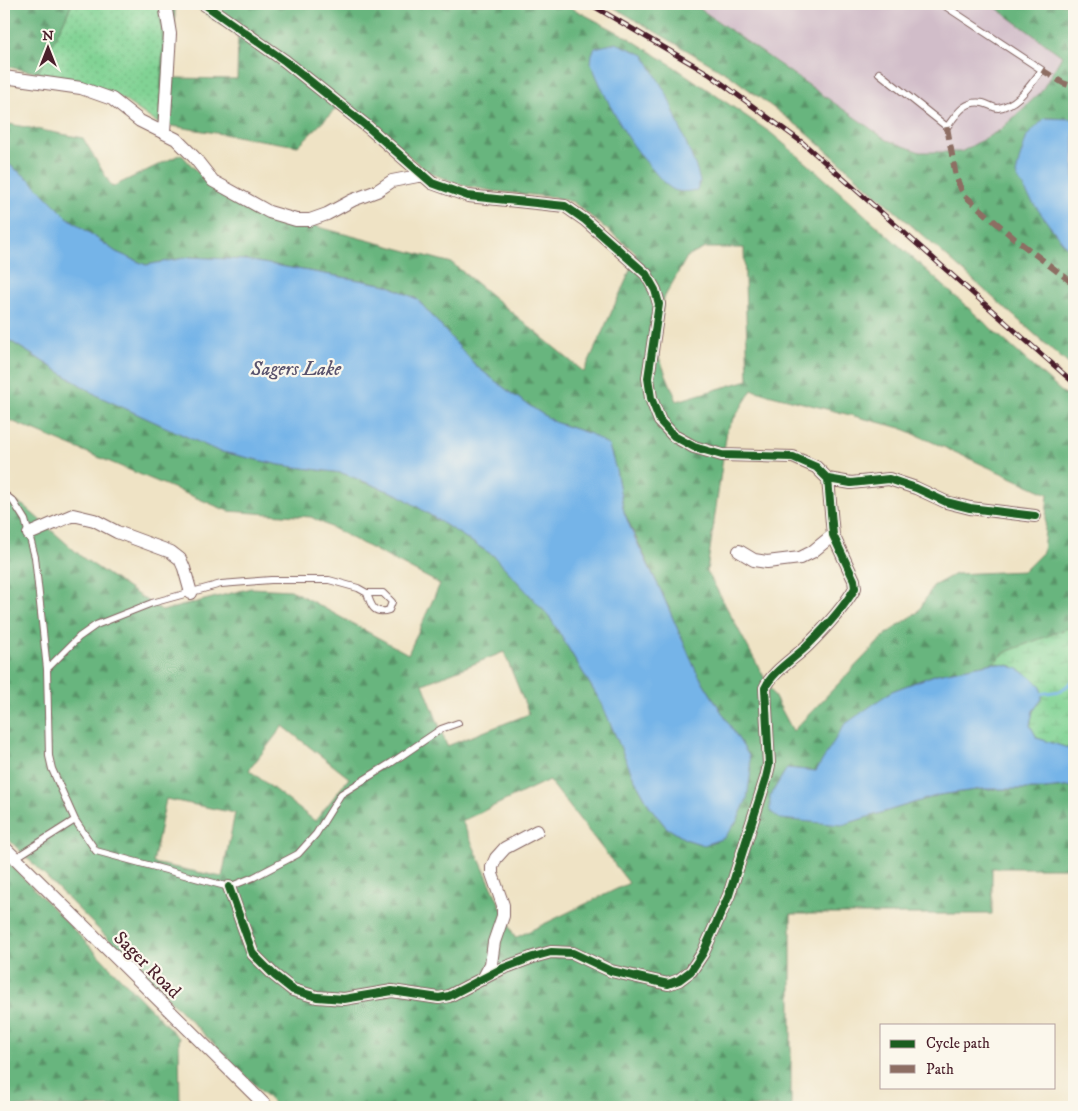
<svg xmlns="http://www.w3.org/2000/svg" width="1078" height="1111" viewBox="0 0 1078 1111" font-family="'IM FELL DW Pica',serif">
<style>
.industrial{fill:#d1bdc9}
.grass{fill:url(#grass-dots);stroke:#667960}
.forest{fill:url(#forest-firs);stroke:#596a54;fill-rule:evenodd}
.wetland{fill:url(#wetland-marsh);stroke:#667960}
.water{fill:#74b4e8;stroke:#5f6a8a}
.lines{fill:none;stroke-linecap:round;stroke-linejoin:round}
.stream{stroke:#74b4e8;stroke-width:3}
.lane-casing{stroke:#846461;stroke-width:8}
.street-casing{stroke:#846461;stroke-width:14}
.lane{stroke:#fff;stroke-width:6}
.street{stroke:#fff;stroke-width:12}
.rail-casing{stroke:#4a1f2b;stroke-width:5}
.rail{stroke:#fbf7ec;stroke-width:3;stroke-dasharray:9;stroke-linecap:butt}
.quiet{stroke:#8d6e63;stroke-width:6;stroke-dasharray:12 6;stroke-linecap:butt}
.cycleway-casing{stroke:#fbf7ec;stroke-width:11}
.cycleway{stroke:#1b5e20;stroke-width:8}
.labels{text-anchor:middle;stroke-width:4.5;stroke-linejoin:round;paint-order:stroke}
.street-label{font-size:19px;fill:#4a1f2b;stroke:#fbf7ec}
.water-label{font-size:20px;font-style:italic;fill:#59536d;stroke:#fbf7ec}
</style>
<defs>
<pattern id="grass-dots" width="8" height="8" patternUnits="userSpaceOnUse" patternTransform="scale(1.25)"><rect width="8" height="8" fill="#81d394"/><path d="M2 2h.1M6 6h.1" fill="none" stroke="#71b580" stroke-width="1.8" stroke-linecap="round"/></pattern>
<pattern id="forest-firs" width="22" height="20" patternUnits="userSpaceOnUse" patternTransform="scale(1.25)"><rect width="22" height="20" fill="#68b57e"/><path d="M5 1l3.5 6h-7zM16 11l3.5 6h-7z" fill="#589367"/></pattern>
<pattern id="wetland-marsh" width="20" height="14" patternUnits="userSpaceOnUse" patternTransform="scale(1.25)"><rect width="20" height="14" fill="#81d394"/><path d="M1 5h8M5 5V1M11 12h8M15 12V8" fill="none" stroke="#71b580"/></pattern>
</defs>
<rect width="100%" height="100%" fill="#fbf7ec"/>
<filter id="ink" filterUnits="userSpaceOnUse"><feTurbulence type="fractalNoise" baseFrequency=".02" numOctaves="2"/><feDisplacementMap in="SourceGraphic" scale="10" xChannelSelector="R" yChannelSelector="G"/><feConvolveMatrix kernelMatrix="1 2 1 2 8 2 1 2 1" color-interpolation-filters="sRGB"/></filter>
<filter id="wash" filterUnits="userSpaceOnUse"><feTurbulence type="fractalNoise" baseFrequency=".0096" numOctaves="4" result="noise"/><feDisplacementMap in="SourceGraphic" scale="20" xChannelSelector="R" yChannelSelector="G"/><feGaussianBlur stdDeviation="1.12" result="paint"/><feColorMatrix in="noise" values="0 0 0 0 0 0 0 0 0 0 0 0 0 0 0 0 0 1.4 0 .05"/><feComposite in="paint" operator="in"/></filter>
<g filter="url(#wash)">
<rect width="100%" height="100%" fill="#efe3c5"/>
<path class="industrial" d="M693,4H991L1062,56L1041,92L1000,130L961,152H920L887,140Z"/>
<path class="grass" d="M72,4H159L163,42L159,124L121,98L86,83L38,73Z"/>
<path class="forest" d="M4,4H72L38,73L4,66Z
M159,4H175L174,78L237,79L238,36L191,4H564L627,37L670,64L771,133L815,170L1074,403V626L1006,652L993,663L937,674L892,691L879,702L816,771L787,768L770,796L842,825L939,795L983,789H1045L1074,786V858L1065,868H992V914H791V1107H277L4,835V496L24,506L83,558L162,611L251,588L291,590L408,654L440,584L311,517L228,511L4,418V337L98,396L218,451L280,465L342,473L399,495L494,556L549,616L602,704L632,774L650,807L666,827L685,839L704,845L724,838L737,821L747,799L749,756L696,671L660,589L624,512L616,470L591,434L554,422L512,394L476,366L417,299L388,285L246,260L190,257L146,265L116,252L67,217L29,179L4,161V123L83,138L112,187L181,154L215,191L266,216L315,226L452,263L584,372L627,278L636,253L573,202L551,197L493,191L461,185L428,172L344,101L298,146L159,124L163,42ZM705,248H744L748,380L677,401L656,350L664,298L687,257ZM752,390L901,428L1048,494L1043,552L1024,571L955,574L933,586L918,612L886,634L793,731L707,571L727,430ZM504,652L529,714L447,746L423,684ZM283,726L349,778L315,821L249,770ZM549,780L629,883L515,938L462,821ZM166,799L235,813L222,877L153,863Z
M608,4H693L887,140L920,152H961L1000,130L1041,92L1062,56L991,4H1074V119L1045,118L1027,136L1049,225L1074,256V369L802,129L729,75Z
M4,858L179,1038L180,1107H4Z"/>
<path class="wetland" d="M1074,626V753L1071,749L1037,738L1030,725L1033,711L1042,699L1013,666L993,663L1006,652Z"/>
<path class="water" d="M616,43L644,55L667,95L697,170L700,182L697,190C690,191 682,193 674,190C666,186 658,176 652,169C624,137 607,102 591,63L592,54L595,48Z
M1045,118L1074,119V256L1049,225L1029,197L1016,175L1019,161L1027,136Z
M4,161L29,179L67,217L116,252L146,265L190,257L246,260L387,285L417,299L476,366L512,394L554,422L591,434L609,446L616,470L624,512L633,534L660,589L696,671L749,756L751,770L747,799L737,821L724,838L704,845L685,839L666,827L650,807L632,774L602,704L549,616L494,556L399,495L342,473L280,465L218,451L98,396L4,337Z
M993,663C1018,666 1022,670 1041,686L1042,699L1033,711L1030,725L1037,738L1071,749L1074,753V786L1045,789H983L939,795L842,825L780,819L770,811V796L787,768L816,771L844,725L892,691L937,674Z"/>
<g class="lines">
<path class="stream" d="M1039,694L1061,691L1074,680"/>
</g>
</g>
<g filter="url(#ink)">
<g class="lines">
<g class="lane-casing">
<path id="lane" d="M879,73L947,127C956,115 965,99 983,103C988,104 993,108 998,108C1018,105 1030,85 1042,70L942,4
M4,494L13,501L25,520L35,557L47,669L49,756L52,769L75,820
M47,669L79,637L96,625L152,603L221,584L271,580H329L358,588L367,593H383L392,602L389,610C374,615 371,606 367,593
M15,858L75,820L96,851L229,887L254,877L298,854L316,834L341,794L391,763L441,729L458,723"/>
</g>
<g class="street-casing">
<path id="street" d="M204,4L285,61L369,128L432,183L468,196L565,206L585,220L646,274L655,290L659,304L648,378L651,398L660,421L674,436L694,447L722,455L793,457L816,467L828,479L851,483L889,479L916,488L946,502L970,508L1035,516
M4,77L81,88L112,99L140,121L176,139L194,157L213,181L269,212L296,220H310L327,214L353,200L377,191L392,181L423,175
M164,132L170,34L165,4
M29,534L73,515L94,520L117,532L171,552L180,559L184,568L191,593
M739,551L754,560L767,562L800,558L812,552L833,535
M4,847L267,1107
M229,887L253,954L274,975L293,990L317,997L344,999L392,991L439,998L449,996L501,969L533,957L551,952L573,953L611,971L668,984L679,980L691,971L703,953L729,895L766,778L769,765L765,688C772,672 795,658 808,645C825,628 843,609 855,588L854,580L833,535L828,479
M483,979L491,964L494,942L503,916V905L492,874V867L496,858L505,848L537,831"/>
</g>
<use href="#lane" class="lane"/>
<use href="#street" class="street"/>
<g class="rail-casing">
<path id="rail" d="M590,4L709,74L803,143L1074,383"/>
</g>
<use href="#rail" class="rail"/>
<path class="quiet" d="M1042,70L1063,83L1074,87
M947,127L956,177L963,194L1015,239L1074,284"/>
<g class="cycleway-casing">
<path id="cycleway" d="M204,4L285,61L369,128L432,183L468,196L565,206L585,220L646,274L655,290L659,304L648,378L651,398L660,421L674,436L694,447L722,455L793,457L816,467L828,479L851,483L889,479L916,488L946,502L970,508L1035,516
M229,887L253,954L274,975L293,990L317,997L344,999L392,991L439,998L449,996L501,969L533,957L551,952L573,953L611,971L668,984L679,980L691,971L703,953L729,895L766,778L769,765L765,688C772,672 795,658 808,645C825,628 843,609 855,588L854,580L833,535L828,479"/>
</g>
<use href="#cycleway" class="cycleway"/>
</g>
</g>
<g class="labels">
<g class="street-label">
<text transform="translate(148 964) rotate(45)" y="7">Sager Road</text>
</g>
<g class="water-label">
<text x="296" y="375">Sagers Lake</text>
</g>
</g>
<rect width="1078" height="1111" fill="none" stroke="#fbf7ec" stroke-width="20"/>
<rect x="880" y="1024" width="175" height="65" fill="#fbf7ec" stroke="#b4a19f"/>
<rect x="890" y="1040" width="25" height="8" fill="#1b5e20" stroke="#b4a19f"/>
<text x="926" y="1048" font-size="15" fill="#4a1f2b">Cycle path</text>
<rect x="890" y="1065" width="25" height="8" fill="#8d6e63" stroke="#b4a19f"/>
<text x="926" y="1074" font-size="15" fill="#4a1f2b">Path</text>
<g transform="translate(48 48)" stroke="#fbf7ec" stroke-width="4" paint-order="stroke">
<path d="M0-4L9 19L0 12L-9 19Z" fill="#4a1f2b"/>
<text y="-8" font-size="14" font-weight="bold" text-anchor="middle" fill="#4a1f2b">N</text>
</g>
</svg>
